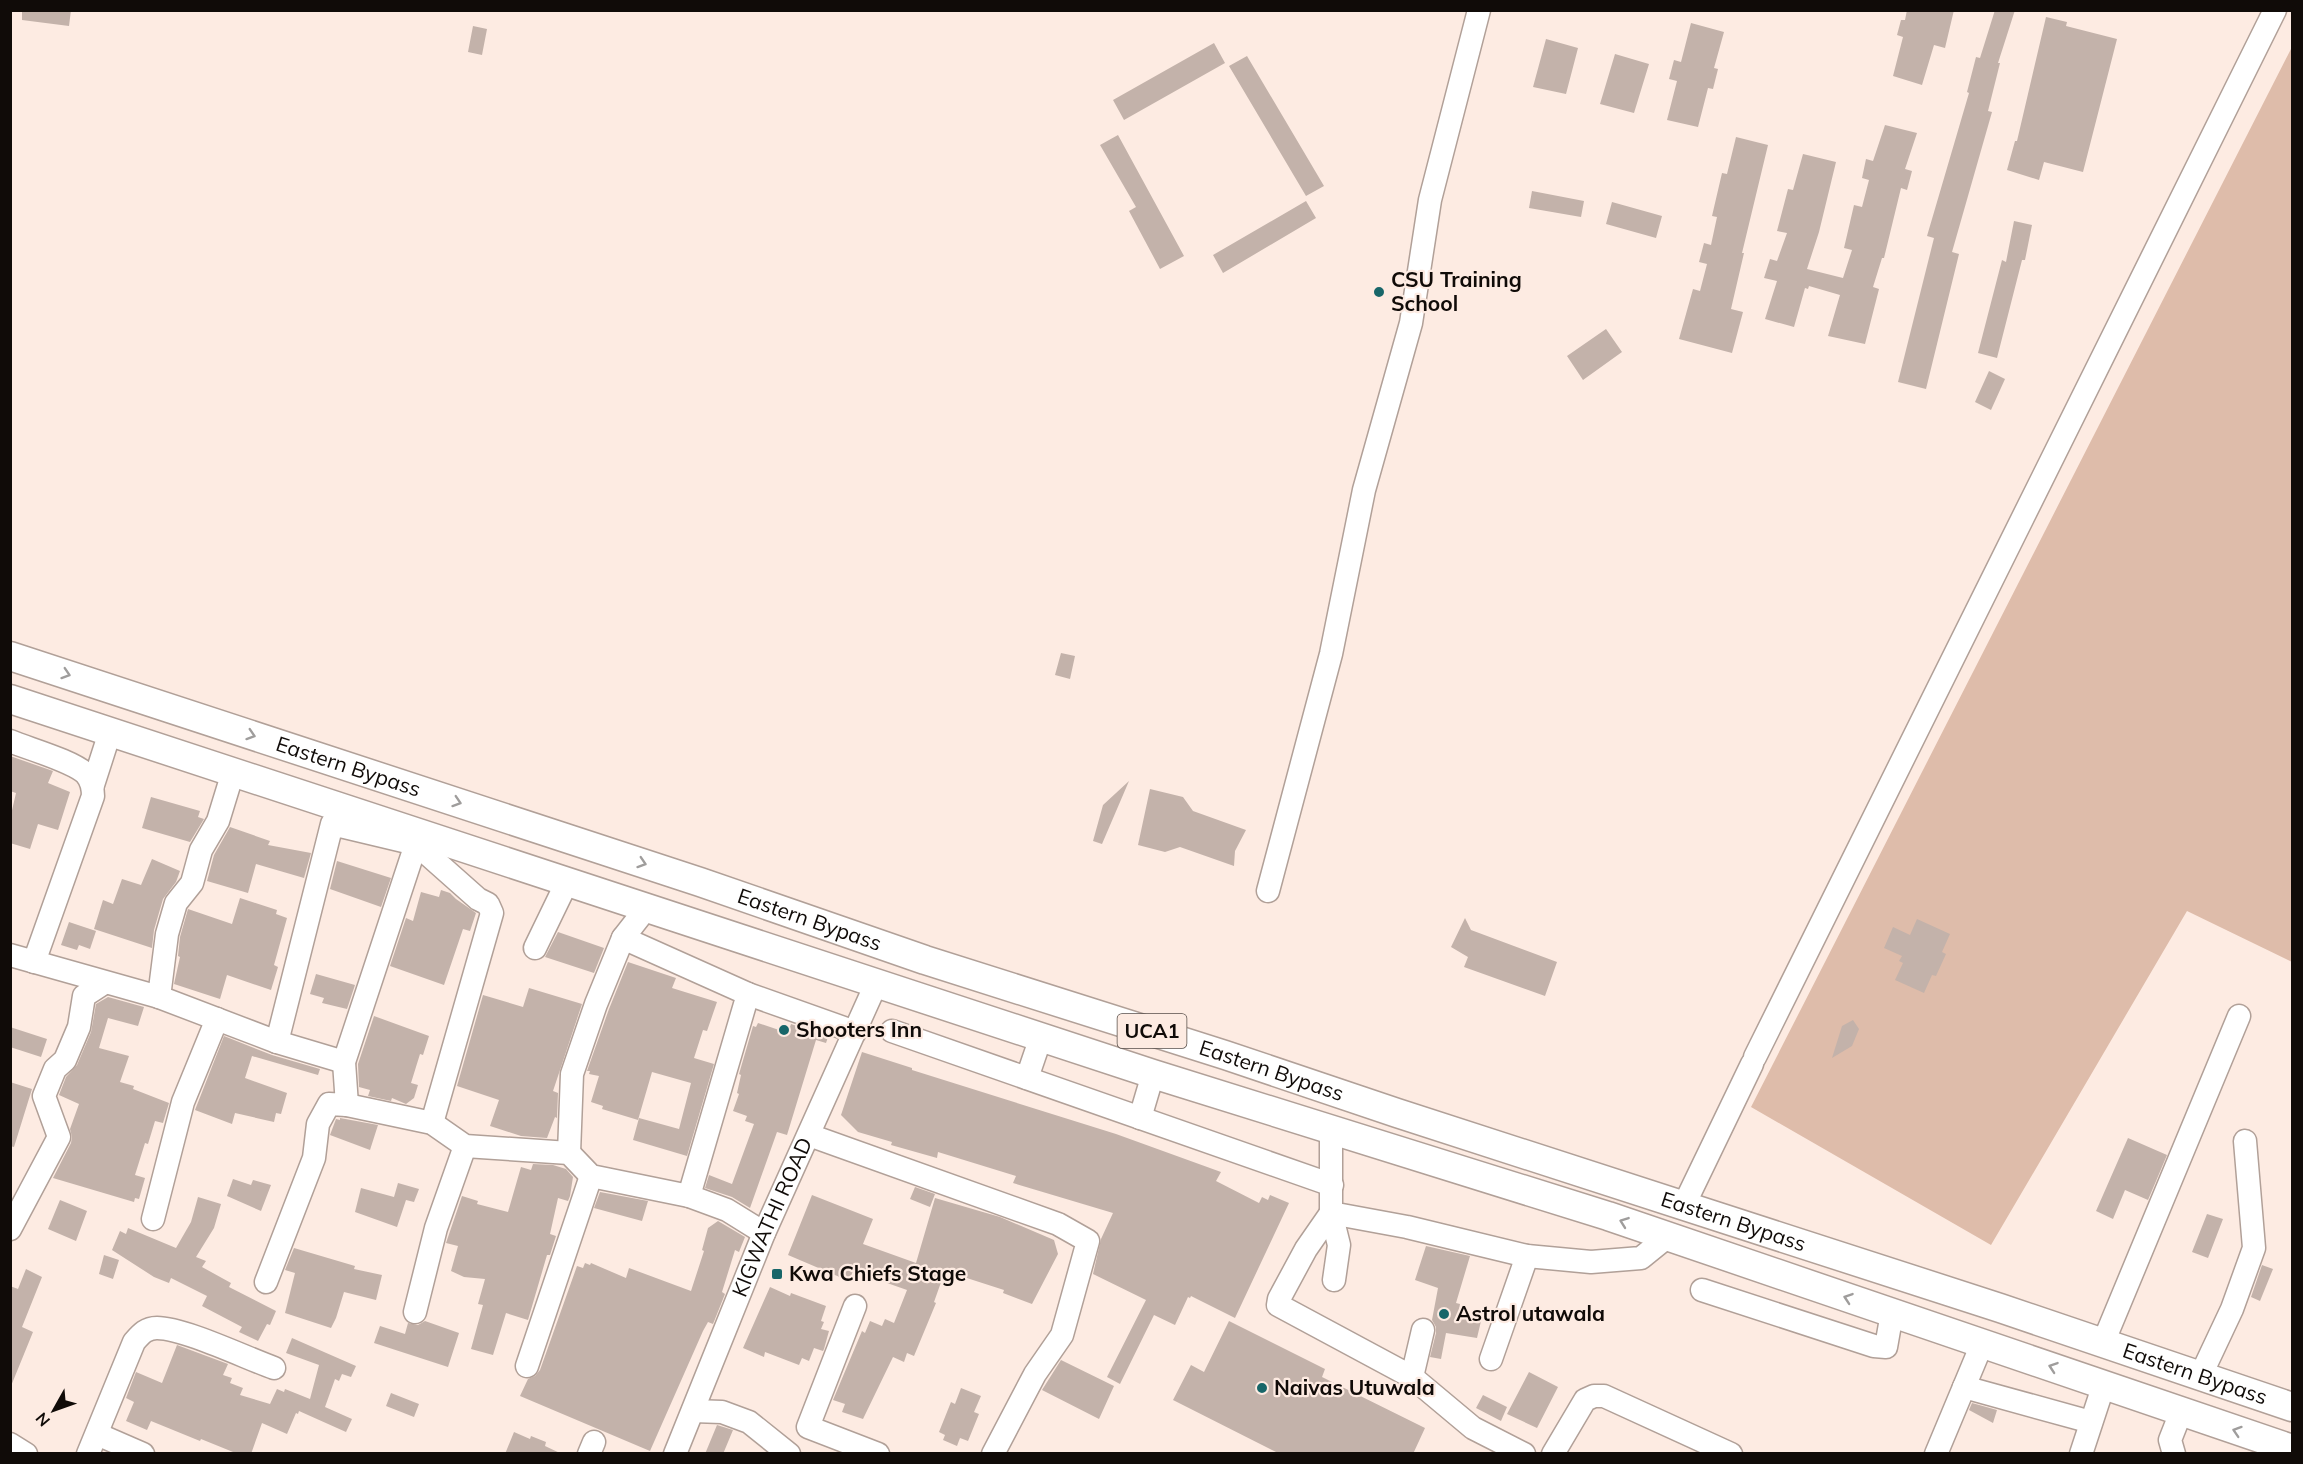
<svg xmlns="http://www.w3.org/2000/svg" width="2303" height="1464" viewBox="0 0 2303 1464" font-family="Mulish,sans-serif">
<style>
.green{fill:#debcaa}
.building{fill:#c3b2aa}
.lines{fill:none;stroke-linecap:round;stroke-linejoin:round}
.minor-casing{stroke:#b1a098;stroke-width:25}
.major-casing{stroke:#b1a098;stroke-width:31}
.minor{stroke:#fff;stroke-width:22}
.major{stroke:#fff;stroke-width:28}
.oneway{stroke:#9f9d9c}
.poi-dot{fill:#186669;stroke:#fdebe2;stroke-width:2}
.labels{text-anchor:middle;stroke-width:4.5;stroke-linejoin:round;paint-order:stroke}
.shield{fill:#fdebe2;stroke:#574e49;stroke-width:1.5}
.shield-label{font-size:20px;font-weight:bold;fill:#100b08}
.poi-label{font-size:21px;font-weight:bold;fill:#100b08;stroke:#fdebe2;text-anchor:start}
.street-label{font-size:21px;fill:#100b08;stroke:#fdebe2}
</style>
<rect width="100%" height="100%" fill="#fdebe2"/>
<path class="green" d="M2292,47V962L2187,911L1991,1245L1751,1107Z"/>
<path class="building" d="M22,10H71L69,26L22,20Z
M1907,10H1954L1945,48L1934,45L1922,85L1893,76L1903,37L1897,35L1901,20H1905Z
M1995,10H2015L1998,63H2000L1988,111L1992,112L1952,252L1959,254L1926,389L1898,382L1934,238L1927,236L1969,93L1967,92L1976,57L1980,58Z
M2046,17L2067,22L2066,26L2117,39L2083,172L2044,162L2039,180L2007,170L2015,141H2017Z
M1691,23L1724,32L1714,68L1718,69L1713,89L1708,88L1698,127L1667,120L1677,81L1669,79L1674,60L1681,62Z
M473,26L487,29L482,55L468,52Z
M1546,39L1578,48L1566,94L1533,87Z
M1214,43L1225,63L1124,120L1113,100Z
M1615,54L1649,64L1634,113L1600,104Z
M1247,56L1324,186L1306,196L1229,66Z
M1885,125L1917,133L1905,169L1912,171L1907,190L1901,188L1884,258H1882L1873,287L1879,289L1865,344L1828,336L1840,295L1809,286L1808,289L1805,288L1794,327L1765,319L1777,281L1764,278L1770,259L1777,261L1787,233L1777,231L1788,189L1793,190L1803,154L1836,162L1819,232L1807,269L1843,278L1852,250L1844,248L1854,205L1862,207L1869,180L1862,178L1866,159L1873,161Z
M1118,135L1184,256L1160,269L1129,211L1136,207L1100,145Z
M1736,137L1768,145L1742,253H1744L1731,309L1743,312L1732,353L1679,339L1693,289L1700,291L1707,264L1699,262L1704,243L1711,245L1717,217L1712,216L1722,173L1727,174Z
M1532,191L1584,201L1581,217L1529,208Z
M1306,201L1316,218L1223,273L1213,255Z
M1612,202L1662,216L1656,238L1606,224Z
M2014,221L2032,225L2025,260H2022L1997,358L1978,353L2002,260L2006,262Z
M1606,329L1622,352L1583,380L1567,356Z
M1989,371L2005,379L1991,410L1975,402Z
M1061,653L1075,656L1070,679L1055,675Z
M10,756L53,771L48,783L70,792L58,830L38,824L30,849L10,843V819L16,793L10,791Z
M1129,781L1102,844L1093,841L1103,805Z
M1150,789L1183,797L1193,811L1246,830L1235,851L1234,866L1180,847L1165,852L1138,845Z
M151,797L200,811L198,817L204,819L190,842L142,828Z
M230,827L270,841L268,845L311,853L304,878L256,864L248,893L207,881L214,855Z
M152,859L180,871L176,882L163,899L154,930L152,948L94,929L103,900L113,904L122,879L141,885Z
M337,861L391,878L381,907L330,889Z
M441,890L450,893L456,899L476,913L470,931L463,929L444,985L390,966L406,918L413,921L421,892L439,897Z
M240,898L277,910L276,914L287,918L274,965L278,967L271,990L227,975L220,999L174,984L180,957L178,956L180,937L188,909L232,924Z
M1465,918L1471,930L1557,962L1545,996L1464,967L1468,957L1451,947Z
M1917,919L1950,934L1942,952L1946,954L1936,976L1932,975L1924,993L1895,980L1903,963L1899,961L1902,956L1884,948L1893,927L1910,935Z
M69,922L96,931L90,949L79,945L77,950L61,945Z
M558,932L604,948L594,973L545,957Z
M628,962L676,978L672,988L717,1002L707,1031L703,1030L694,1058L714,1064L687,1156L633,1140L639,1118L679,1129L691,1083L652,1072L638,1120L602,1109L603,1106L591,1102L599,1076L589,1074L590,1071H587L609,1009Z
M316,974L355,985L347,1009L322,1003L324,998L310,994Z
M529,988L582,1004L553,1091L558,1093L557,1118L555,1117L547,1138L521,1136L490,1126L499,1100L457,1086L483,995L523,1007Z
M108,997L144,1007L138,1026L108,1018L99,1048L129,1056L120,1082L134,1086L133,1089L169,1103L163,1123L155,1121L148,1144L145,1143L135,1175L145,1178L139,1199L135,1198L134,1202L53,1178L71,1143L72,1137L70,1129L79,1104L59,1095L66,1077L77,1065L91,1032L96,1004Z
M374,1016L429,1036L423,1055L420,1054L411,1083L418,1085L414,1098L406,1104L392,1098L391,1101L368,1096L370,1090L359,1087L358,1064Z
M1853,1020L1859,1029L1852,1046L1832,1058L1842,1026Z
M758,1023L788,1033L791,1024L828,1037L826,1043L816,1040L787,1135L777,1132L750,1208L732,1197L705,1188L709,1175L732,1184L754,1124L745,1121L747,1116L733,1111L739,1094L737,1093L741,1075L739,1074L753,1026L756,1027Z
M10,1027L47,1039L41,1057L10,1047Z
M224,1036L272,1055L320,1069L318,1075L252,1056L245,1078L287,1093L281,1114L276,1113L274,1122L235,1113L232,1124L195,1110Z
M862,1052L912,1068V1070L1116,1134L1221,1172L1216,1181L1259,1203L1262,1197L1268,1200L1270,1195L1289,1203L1235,1318L1191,1296L1190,1298L1188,1297L1175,1325L1154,1315L1120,1384L1107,1377L1146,1300L1093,1274L1101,1239L1113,1213L1013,1183L1016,1176L938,1152L937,1158L891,1145L892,1142L858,1132L841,1115Z
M10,1082L32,1089L14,1147L10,1146Z
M340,1118L378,1125L370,1150L330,1135L336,1119L340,1120Z
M2128,1138L2167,1155L2148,1200L2125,1190L2113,1219L2096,1211Z
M533,1164L553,1165L566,1169L573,1177L570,1196L568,1201L558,1198L550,1234L556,1236L550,1255H547L528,1320L506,1313L493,1355L471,1349L483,1305L478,1304L485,1279L464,1277L451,1271L458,1246L446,1243L462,1196L478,1201L477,1204L508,1212L521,1167L531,1170Z
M233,1179L251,1185L253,1180L271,1185L261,1211L227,1196Z
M398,1183L419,1189L414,1202L406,1200L397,1227L355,1212L361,1188L394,1197Z
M915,1187L935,1194L930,1207L910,1199Z
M600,1192L648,1201L642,1221L594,1208Z
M812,1195L873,1219L863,1244L916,1263L935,1198L1000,1217L1054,1240L1058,1254L1032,1304L1003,1293L1004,1290L945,1271L934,1302L936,1303L914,1356L907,1353L904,1362L893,1357L863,1419L842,1412L845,1404L833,1400L862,1331L865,1333L870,1321L882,1326L885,1319L894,1323L907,1290L853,1271L849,1281L788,1255Z
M198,1197L221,1204L214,1228L196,1257L206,1261L202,1267L231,1283L229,1287L276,1311L270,1325L267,1324L258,1341L239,1332L242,1327L202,1306L207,1296L171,1278L169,1283L154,1277L112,1250L120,1231L126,1234L128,1228L176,1248L191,1222Z
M60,1200L87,1211L76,1241L48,1229Z
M2207,1214L2223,1219L2208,1258L2192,1252Z
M718,1221L745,1237L739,1252L735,1250L722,1292L725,1294L713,1324L708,1322L703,1331L650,1451L520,1396L528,1379L535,1376L540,1370L577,1266L583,1268L585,1263L590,1265L591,1263L626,1278L629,1268L691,1291L704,1251L702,1250L708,1228Z
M1426,1246L1470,1256L1456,1303L1460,1304L1458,1316L1481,1321L1477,1338L1446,1333L1441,1359L1430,1357L1436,1333V1327L1432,1320L1438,1288L1415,1280Z
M294,1248L355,1266L354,1269L382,1275L376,1300L344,1292L336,1318L331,1328L285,1313L295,1273L285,1270Z
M104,1255L119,1260L113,1279L99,1274Z
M2262,1265L2273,1269L2260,1301L2251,1297Z
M26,1269L42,1277L22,1327L33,1332L11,1386L10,1286L18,1289Z
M770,1287L790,1296L791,1293L826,1306L821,1321L824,1322L821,1329L829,1331L824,1349L823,1351L814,1348L809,1361L802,1358L799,1365L765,1352L764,1357L743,1348Z
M425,1321L459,1333L448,1367L374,1343L380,1326L405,1334L408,1323L418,1325Z
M1229,1321L1325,1369L1322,1377L1425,1428L1413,1454H1280L1173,1400L1191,1365L1204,1372Z
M292,1338L356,1366L351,1377L342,1374L339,1381L335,1379L325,1407L352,1419L346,1432L299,1411L298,1414L296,1413L287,1434L262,1423L251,1454H238L201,1439L200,1441L151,1421L147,1430L126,1421L134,1402L126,1398L136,1372L162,1383L177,1345L228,1364L223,1375L232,1378L230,1383L243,1388L240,1395L270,1404L277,1389L284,1392L285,1389L310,1399L319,1365L286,1353Z
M1061,1360L1114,1386L1099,1419L1042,1390Z
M1529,1372L1558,1387L1537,1428L1507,1414Z
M961,1388L981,1396L974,1412L979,1414L968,1441L960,1438L957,1446L943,1440L945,1435L939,1432L951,1402L955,1404Z
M391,1393L419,1404L414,1417L386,1406Z
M1483,1395L1507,1407L1501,1421L1476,1408Z
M1972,1403L1997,1410L1993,1423L1969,1410Z
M717,1425L733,1430L723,1454H705Z
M514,1432L530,1439L531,1436L546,1442L545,1446L562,1454H505Z"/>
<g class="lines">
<g class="minor-casing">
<g id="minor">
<path d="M10,741C29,749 73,761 86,774C92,781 93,788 93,796L34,962"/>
<path d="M93,785L110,732"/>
<path d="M1268,891L1331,654L1364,490L1411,323L1430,200L1479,10"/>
<path d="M623,938L748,994L689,1196"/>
<path d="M535,948L567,882"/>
<path d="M10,955L159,997L277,1042L344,1062"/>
<path d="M748,994L855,1032"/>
<path d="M159,997L167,934L176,903L192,883L201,850L218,821L233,772"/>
<path d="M892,1031L1332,1185"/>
<path d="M277,1042L332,824L416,844L478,899L488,904L492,913L432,1123"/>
<path d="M1755,1057L2275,10"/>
<path d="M1027,1078L1041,1037"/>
<path d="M347,1105L432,1123L465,1146L569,1153L591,1176L689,1196L727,1210L764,1233"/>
<path d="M1140,1118L1153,1074"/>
<path d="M1331,1130V1213L1407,1227L1527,1256L1591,1262L1641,1258L1667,1237"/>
<path d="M809,1135L1058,1224L1088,1241L1062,1335L1035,1374L993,1454"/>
<path d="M569,1153L572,1074L596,1004L623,938L648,906"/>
<path d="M1684,1205L1752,1064"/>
<path d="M1331,1213L1306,1249L1279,1299L1278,1305L1412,1377L1423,1330"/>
<path d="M1331,1213L1339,1245L1334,1280"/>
<path d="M153,1219L183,1102L217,1019"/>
<path d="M10,1229L59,1137L44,1096L55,1069L65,1060L79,1027L84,996L104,983"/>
<path d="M266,1282L314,1158L318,1124L329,1104L347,1105L344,1062L416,844L428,841"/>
<path d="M1702,1290L1874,1346L1886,1347L1892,1313"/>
<path d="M855,1306L808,1427L878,1454"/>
<path d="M415,1312L436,1228L465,1146"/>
<path d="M2103,1343L2239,1016"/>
<path d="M1491,1359L1527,1256"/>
<path d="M527,1366L591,1176"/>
<path d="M1412,1377L1473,1428L1524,1454"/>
<path d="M2200,1377L2232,1309L2254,1248L2245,1141"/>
<path d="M1964,1387L2091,1422"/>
<path d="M693,1411L722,1412L749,1422L789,1454"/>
<path d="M97,1434L143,1454"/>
<path d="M10,1444L26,1454"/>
<path d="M88,1454L134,1342C141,1334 146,1328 157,1328C184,1328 246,1358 274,1368"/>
<path d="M589,1454L594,1442"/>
<path id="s1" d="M675,1454L764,1233L876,984"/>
<path d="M1553,1454L1585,1400L1594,1396H1604L1731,1454"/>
<path d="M1936,1454L1982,1344"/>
<path d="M2081,1454L2104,1384"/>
<path d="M2174,1454L2170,1440L2181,1412"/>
</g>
</g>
<g class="major-casing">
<g id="major">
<path id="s2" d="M10,656L700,882L925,960L1225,1055L1397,1113L2000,1308L2292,1407"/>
<path d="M10,699L1153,1074L1608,1216L2292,1449"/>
</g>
</g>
<use href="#minor" class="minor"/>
<use href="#major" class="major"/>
</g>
<defs><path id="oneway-chevron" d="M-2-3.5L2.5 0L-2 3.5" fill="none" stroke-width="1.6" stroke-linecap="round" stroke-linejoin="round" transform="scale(1.5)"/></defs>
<g class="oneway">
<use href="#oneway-chevron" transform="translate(66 674) rotate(18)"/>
<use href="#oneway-chevron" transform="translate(251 735) rotate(18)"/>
<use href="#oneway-chevron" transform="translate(457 802) rotate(18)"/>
<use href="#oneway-chevron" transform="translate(642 863) rotate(18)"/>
<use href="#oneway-chevron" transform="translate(1624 1222) rotate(-160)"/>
<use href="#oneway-chevron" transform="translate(1848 1298) rotate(-161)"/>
<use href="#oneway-chevron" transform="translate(2053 1367) rotate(-161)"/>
<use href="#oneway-chevron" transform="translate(2237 1431) rotate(-162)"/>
</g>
<g class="poi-dot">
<circle cx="1379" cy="292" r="6"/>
<circle cx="784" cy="1030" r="6"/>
<rect x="771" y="1268" width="12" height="12" rx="3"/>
<circle cx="1444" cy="1314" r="6"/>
<circle cx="1262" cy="1388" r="6"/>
</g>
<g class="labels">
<rect class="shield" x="1117.5" y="1014" width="69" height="34" rx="4.5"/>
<g class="shield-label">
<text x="1152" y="1038">UCA1</text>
</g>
<g class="poi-label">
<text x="1391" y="287">CSU Training<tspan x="1391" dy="24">School</tspan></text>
<text x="796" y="1037">Shooters Inn</text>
<text x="789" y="1281">Kwa Chiefs Stage</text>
<text x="1456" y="1321">Astrol utawala</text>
<text x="1274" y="1395">Naivas Utuwala</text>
</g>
<g class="street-label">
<text dy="7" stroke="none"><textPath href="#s2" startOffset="356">Eastern Bypass</textPath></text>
<text dy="7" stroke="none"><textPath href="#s2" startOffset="842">Eastern Bypass</textPath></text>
<text dy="7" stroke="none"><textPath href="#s2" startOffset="1328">Eastern Bypass</textPath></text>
<text dy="7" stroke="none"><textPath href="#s1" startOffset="256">KIGWATHI ROAD</textPath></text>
<text dy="7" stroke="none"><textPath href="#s2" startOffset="1814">Eastern Bypass</textPath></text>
<text dy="7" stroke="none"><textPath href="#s2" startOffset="2300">Eastern Bypass</textPath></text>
</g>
</g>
<rect width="2303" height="1464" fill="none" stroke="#100b08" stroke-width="24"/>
<g transform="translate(54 1410) rotate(230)" stroke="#fdebe2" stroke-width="4.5" paint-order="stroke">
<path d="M0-4.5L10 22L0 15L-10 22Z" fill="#100b08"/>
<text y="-9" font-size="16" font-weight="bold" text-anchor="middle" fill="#100b08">N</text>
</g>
</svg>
